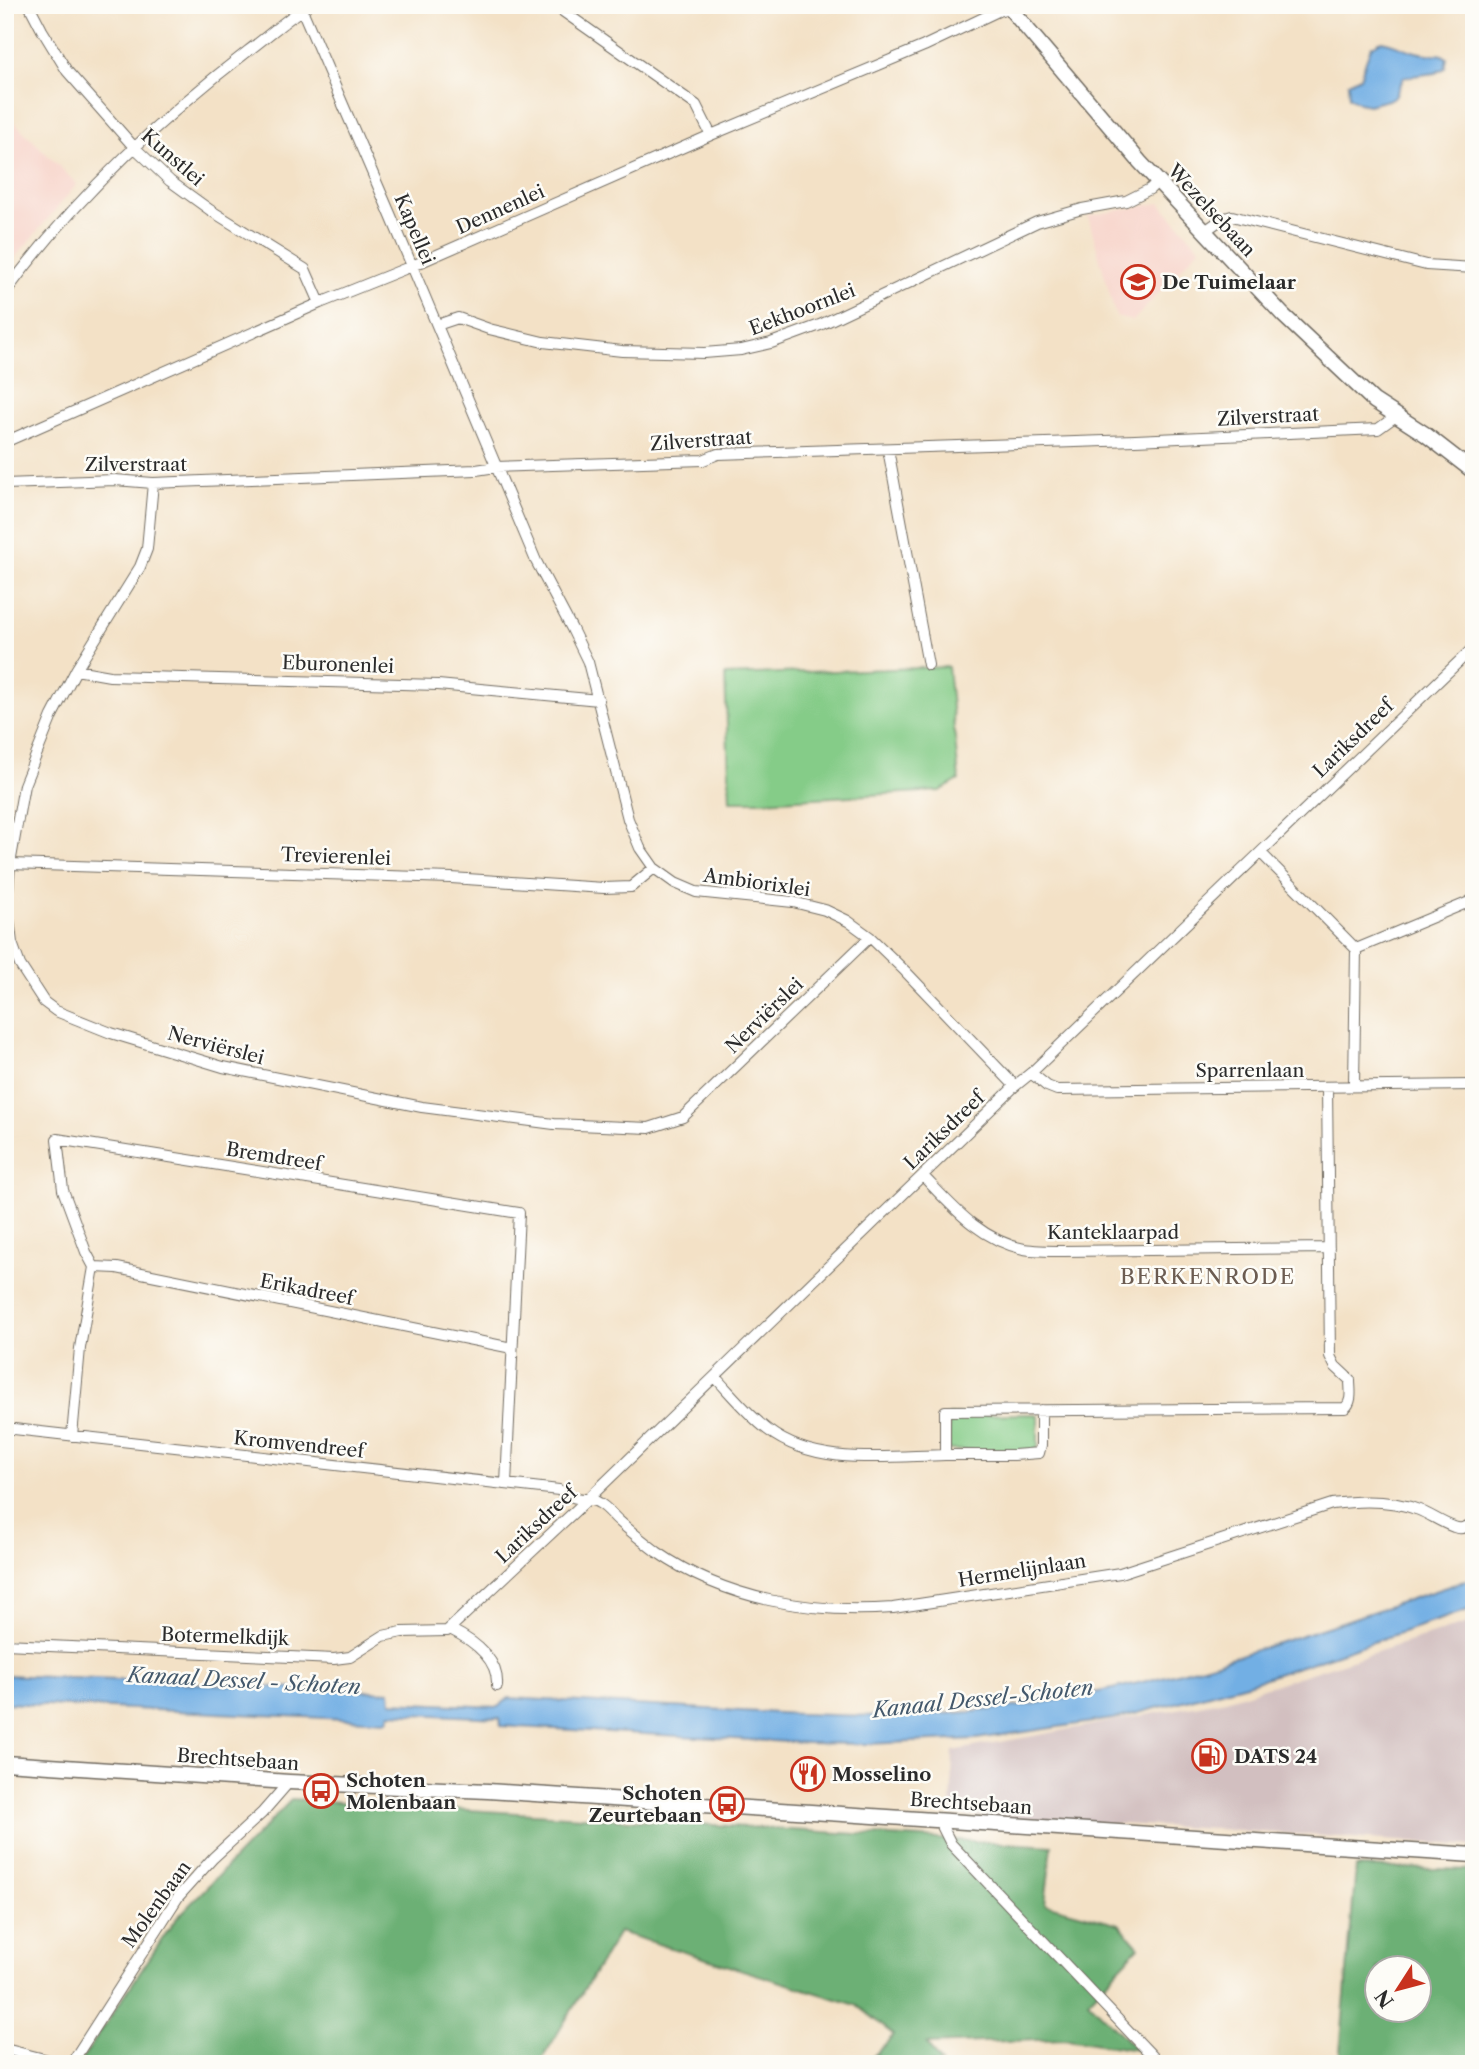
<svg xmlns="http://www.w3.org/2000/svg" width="1479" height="2069" viewBox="0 0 1479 2069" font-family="'Libre Caslon Text',serif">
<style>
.built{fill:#f7d1c7}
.industrial{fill:#d2bfc0}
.green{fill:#85cc88;stroke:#587c5a;stroke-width:2}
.forest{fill:#6cb074;stroke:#4c6e50;stroke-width:2;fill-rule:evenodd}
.water{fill:#72afe4;stroke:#4e6d88;stroke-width:2}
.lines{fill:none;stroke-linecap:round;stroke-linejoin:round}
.street-casing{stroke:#716b61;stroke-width:12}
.secondary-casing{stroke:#716b61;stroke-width:17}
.street{stroke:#fff;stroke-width:10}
.secondary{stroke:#fff;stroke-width:14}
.labels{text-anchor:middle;stroke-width:5;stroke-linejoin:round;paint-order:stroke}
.street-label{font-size:19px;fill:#2b2b2b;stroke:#fdfcf7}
.poi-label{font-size:19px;font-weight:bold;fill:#2b2b2b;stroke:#fdfcf7;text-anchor:start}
.neighbourhood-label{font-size:21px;letter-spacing:2px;fill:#6c5c51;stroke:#fdfcf7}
.water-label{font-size:21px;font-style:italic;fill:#44596c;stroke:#fdfcf7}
</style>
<rect width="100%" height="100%" fill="#fdfcf7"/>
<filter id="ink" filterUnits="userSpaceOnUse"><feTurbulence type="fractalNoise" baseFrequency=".0143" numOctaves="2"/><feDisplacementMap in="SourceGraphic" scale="14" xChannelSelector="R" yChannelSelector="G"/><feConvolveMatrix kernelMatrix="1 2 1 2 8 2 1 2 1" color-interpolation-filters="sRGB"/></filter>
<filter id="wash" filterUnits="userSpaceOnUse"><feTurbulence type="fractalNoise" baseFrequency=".00686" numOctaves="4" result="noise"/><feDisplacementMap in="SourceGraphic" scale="28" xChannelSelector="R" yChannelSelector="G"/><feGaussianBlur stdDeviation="1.57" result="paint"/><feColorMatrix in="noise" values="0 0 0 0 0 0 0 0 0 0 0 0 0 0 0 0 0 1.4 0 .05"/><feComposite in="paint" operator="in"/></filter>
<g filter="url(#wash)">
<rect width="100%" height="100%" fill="#f3e1c6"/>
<path class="built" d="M5,113L77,184L5,270Z
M1160,203L1200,248L1133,321L1116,317L1088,216Z"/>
<path class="industrial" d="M1474,1621V1846L1215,1829L951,1815L953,1751L1226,1700Z"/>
<path class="green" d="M948,667L959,780L940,791L761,801H730L725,675Z
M1036,1414L1038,1416V1447L1034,1452L949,1450V1417L950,1415Z"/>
<path class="forest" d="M292,1799L1052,1846L1045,1904L1119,1924L1139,1947L1088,2001L1137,2050L1067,2039L927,2044L941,2064H866L894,2035L856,2005L619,1932L539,2064H79L175,1920Z
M1356,1867L1474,1870V2064H1339ZM1378,1968H1420V2010H1378Z"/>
<path class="water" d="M1381,41C1396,43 1409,52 1425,54C1434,55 1440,52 1447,58L1445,68L1435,73L1404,77L1395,96L1388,100L1368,105L1359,103L1349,97L1348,83L1360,77L1371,47Z
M1474,1578V1608L1250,1683L1119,1718L976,1739L867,1744L807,1743L501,1726L500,1718L390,1713L388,1721L5,1703V1675L390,1692L391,1702L498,1707L509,1698C581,1702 653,1706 725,1710C819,1716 913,1720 1005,1708C1167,1688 1320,1628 1474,1578Z"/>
</g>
<g filter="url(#ink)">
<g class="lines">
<g class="street-casing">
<path id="street" d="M29,5L42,30L67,71L134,147L170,181L210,210L305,269L320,303
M300,5L391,216L536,561L572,629L588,662L628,819L640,848L654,868L675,883L696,892L793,902L825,910L848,921L870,937L905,971L1015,1086
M554,5L696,105L711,135
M1205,231L1222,219L1232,216L1426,265L1474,268
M5,293C73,200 157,121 248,51C268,36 287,19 308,5
M437,325L458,318L489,329L543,342L622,351L704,353L741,350L771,343L820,325L1037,222L1082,209L1126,201L1150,189L1158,181
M5,442L320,303L412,266L711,135L924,46L998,11L1020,5
M888,449L928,665
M153,483L147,549L140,567L76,670L52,716L24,785L10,864L7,904L12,943L20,965L44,1002L56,1011L111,1033L223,1067L422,1107L554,1124L649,1128L683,1117L870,937
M5,484L115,480L153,483L476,470L496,467L703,460L718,454L1135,440L1378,429L1396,416
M76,670L110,676L438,685L599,700
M1261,853L1356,949L1354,1085
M10,864L451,878L604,888L631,887L654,868
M1356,949L1469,902L1474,898
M1031,1073L1047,1086L1057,1090L1474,1085
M923,1176C952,1206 980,1240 1024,1249C1036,1251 1050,1251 1063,1251L1329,1248
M94,1267L117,1268L512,1348
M715,1377C732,1395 748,1415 768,1430C816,1467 888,1456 945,1455
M1041,1410V1445L1039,1453L1014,1455H945V1411L1345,1408C1353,1401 1350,1390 1350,1380L1335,1366L1330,1356L1327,1087
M5,1428L559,1490C563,1492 568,1496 573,1497C582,1500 592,1498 599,1503C607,1507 613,1516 619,1521C631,1532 644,1542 657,1552C726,1600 811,1614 893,1608L1120,1573L1332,1504C1361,1500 1391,1499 1419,1510C1431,1515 1442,1523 1454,1527C1462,1530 1467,1527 1474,1522
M72,1436L80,1348L94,1267L86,1252L63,1190L57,1139L519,1213L506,1484
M450,1629C472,1640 499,1659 497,1686
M5,1644L334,1659L350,1657L383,1636L402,1632L447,1631L588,1499L1015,1086L1031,1073L1474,647
M939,1820L951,1844L1160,2064
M5,2049L64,2064
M71,2064L178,1897L213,1858L262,1813L289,1782"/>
</g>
<g class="secondary-casing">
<path id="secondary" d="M1007,5L1140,162L1283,315L1374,401L1425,434L1474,472
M5,1763L289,1782L488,1791L1474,1855"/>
</g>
<use href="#street" class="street"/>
<use href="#secondary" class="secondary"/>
</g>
</g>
<defs>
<g id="school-ring" transform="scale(1.75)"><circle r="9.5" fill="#fdfcf7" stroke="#c8321e" stroke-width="1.5"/><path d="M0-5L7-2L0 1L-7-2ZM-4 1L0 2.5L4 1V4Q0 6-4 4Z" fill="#c8321e"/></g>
<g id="fuel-ring" transform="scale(1.75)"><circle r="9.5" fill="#fdfcf7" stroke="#c8321e" stroke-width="1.5"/><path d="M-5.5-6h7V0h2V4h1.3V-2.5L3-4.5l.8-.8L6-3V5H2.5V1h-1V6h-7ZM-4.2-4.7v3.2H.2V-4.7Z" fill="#c8321e"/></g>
<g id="restaurant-ring" transform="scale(1.75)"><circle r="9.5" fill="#fdfcf7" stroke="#c8321e" stroke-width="1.5"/><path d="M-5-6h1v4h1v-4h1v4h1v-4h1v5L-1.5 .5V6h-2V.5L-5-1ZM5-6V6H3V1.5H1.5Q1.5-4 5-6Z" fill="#c8321e"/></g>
<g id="bus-ring" transform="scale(1.75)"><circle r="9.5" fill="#fdfcf7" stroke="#c8321e" stroke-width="1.5"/><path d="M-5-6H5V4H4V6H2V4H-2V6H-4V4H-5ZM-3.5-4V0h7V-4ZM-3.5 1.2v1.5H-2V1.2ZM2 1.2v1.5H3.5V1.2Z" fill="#c8321e"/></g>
</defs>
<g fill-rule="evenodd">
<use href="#school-ring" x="1138" y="282"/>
<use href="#fuel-ring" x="1209" y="1756"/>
<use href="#restaurant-ring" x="808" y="1774"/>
<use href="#bus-ring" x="321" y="1791"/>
<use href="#bus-ring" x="727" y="1804"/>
</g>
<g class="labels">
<g class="street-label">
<text transform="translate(173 157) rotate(41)" y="7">Kunstlei</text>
<text transform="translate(500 209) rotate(-24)" y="7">Dennenlei</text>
<text transform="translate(1212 210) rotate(47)" y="7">Wezelsebaan</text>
<text transform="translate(415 229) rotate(67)" y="7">Kapellei</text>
<text transform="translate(802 309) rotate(-21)" y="7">Eekhoornlei</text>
<text transform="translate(1268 416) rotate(-3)" y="7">Zilverstraat</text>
<text transform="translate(701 440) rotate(-4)" y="7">Zilverstraat</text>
<text x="136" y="471">Zilverstraat</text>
<text transform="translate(338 664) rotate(2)" y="7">Eburonenlei</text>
<text transform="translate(1353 738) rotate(-44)" y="7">Lariksdreef</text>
<text transform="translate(336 856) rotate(2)" y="7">Trevierenlei</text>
<text transform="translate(757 882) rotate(8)" y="7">Ambiorixlei</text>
<text transform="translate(764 1015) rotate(-44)" y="7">Nerviërslei</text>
<text transform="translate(216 1045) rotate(15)" y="7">Nerviërslei</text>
<text x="1250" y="1077">Sparrenlaan</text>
<text transform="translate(944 1130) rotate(-44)" y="7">Lariksdreef</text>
<text transform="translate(274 1156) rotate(9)" y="7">Bremdreef</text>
<text x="1113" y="1239">Kanteklaarpad</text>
<text transform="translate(307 1289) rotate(11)" y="7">Erikadreef</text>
<text transform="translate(299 1444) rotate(6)" y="7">Kromvendreef</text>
<text transform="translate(536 1524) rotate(-43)" y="7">Lariksdreef</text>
<text transform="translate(1022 1570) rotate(-9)" y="7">Hermelijnlaan</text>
<text transform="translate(225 1636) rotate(2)" y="7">Botermelkdijk</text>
<text transform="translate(238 1759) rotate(4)" y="7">Brechtsebaan</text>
<text transform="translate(971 1803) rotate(4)" y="7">Brechtsebaan</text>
<text transform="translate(156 1904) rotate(-54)" y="7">Molenbaan</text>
</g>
<g class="poi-label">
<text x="1162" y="289">De Tuimelaar</text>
<text x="1234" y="1763">DATS 24</text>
<text x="832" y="1781">Mosselino</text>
<text x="346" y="1787">Schoten<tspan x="346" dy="22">Molenbaan</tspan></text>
<text x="702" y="1800" text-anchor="end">Schoten<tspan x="702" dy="22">Zeurtebaan</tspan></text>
</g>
<g class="neighbourhood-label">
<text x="1208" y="1284">BERKENRODE</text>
</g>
<g class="water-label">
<text transform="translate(244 1681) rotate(3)" y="7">Kanaal Dessel - Schoten</text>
<text transform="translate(983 1699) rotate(-6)" y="7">Kanaal Dessel-Schoten</text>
</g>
</g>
<rect width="1479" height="2069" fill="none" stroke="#fdfcf7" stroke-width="28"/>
<g transform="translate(1398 1989) rotate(234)"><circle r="33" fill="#fdfcf7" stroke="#a9a8a5" stroke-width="2"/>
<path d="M0-5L12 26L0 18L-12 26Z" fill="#c8321e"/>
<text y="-10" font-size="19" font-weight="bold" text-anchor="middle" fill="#2b2b2b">N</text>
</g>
</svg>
